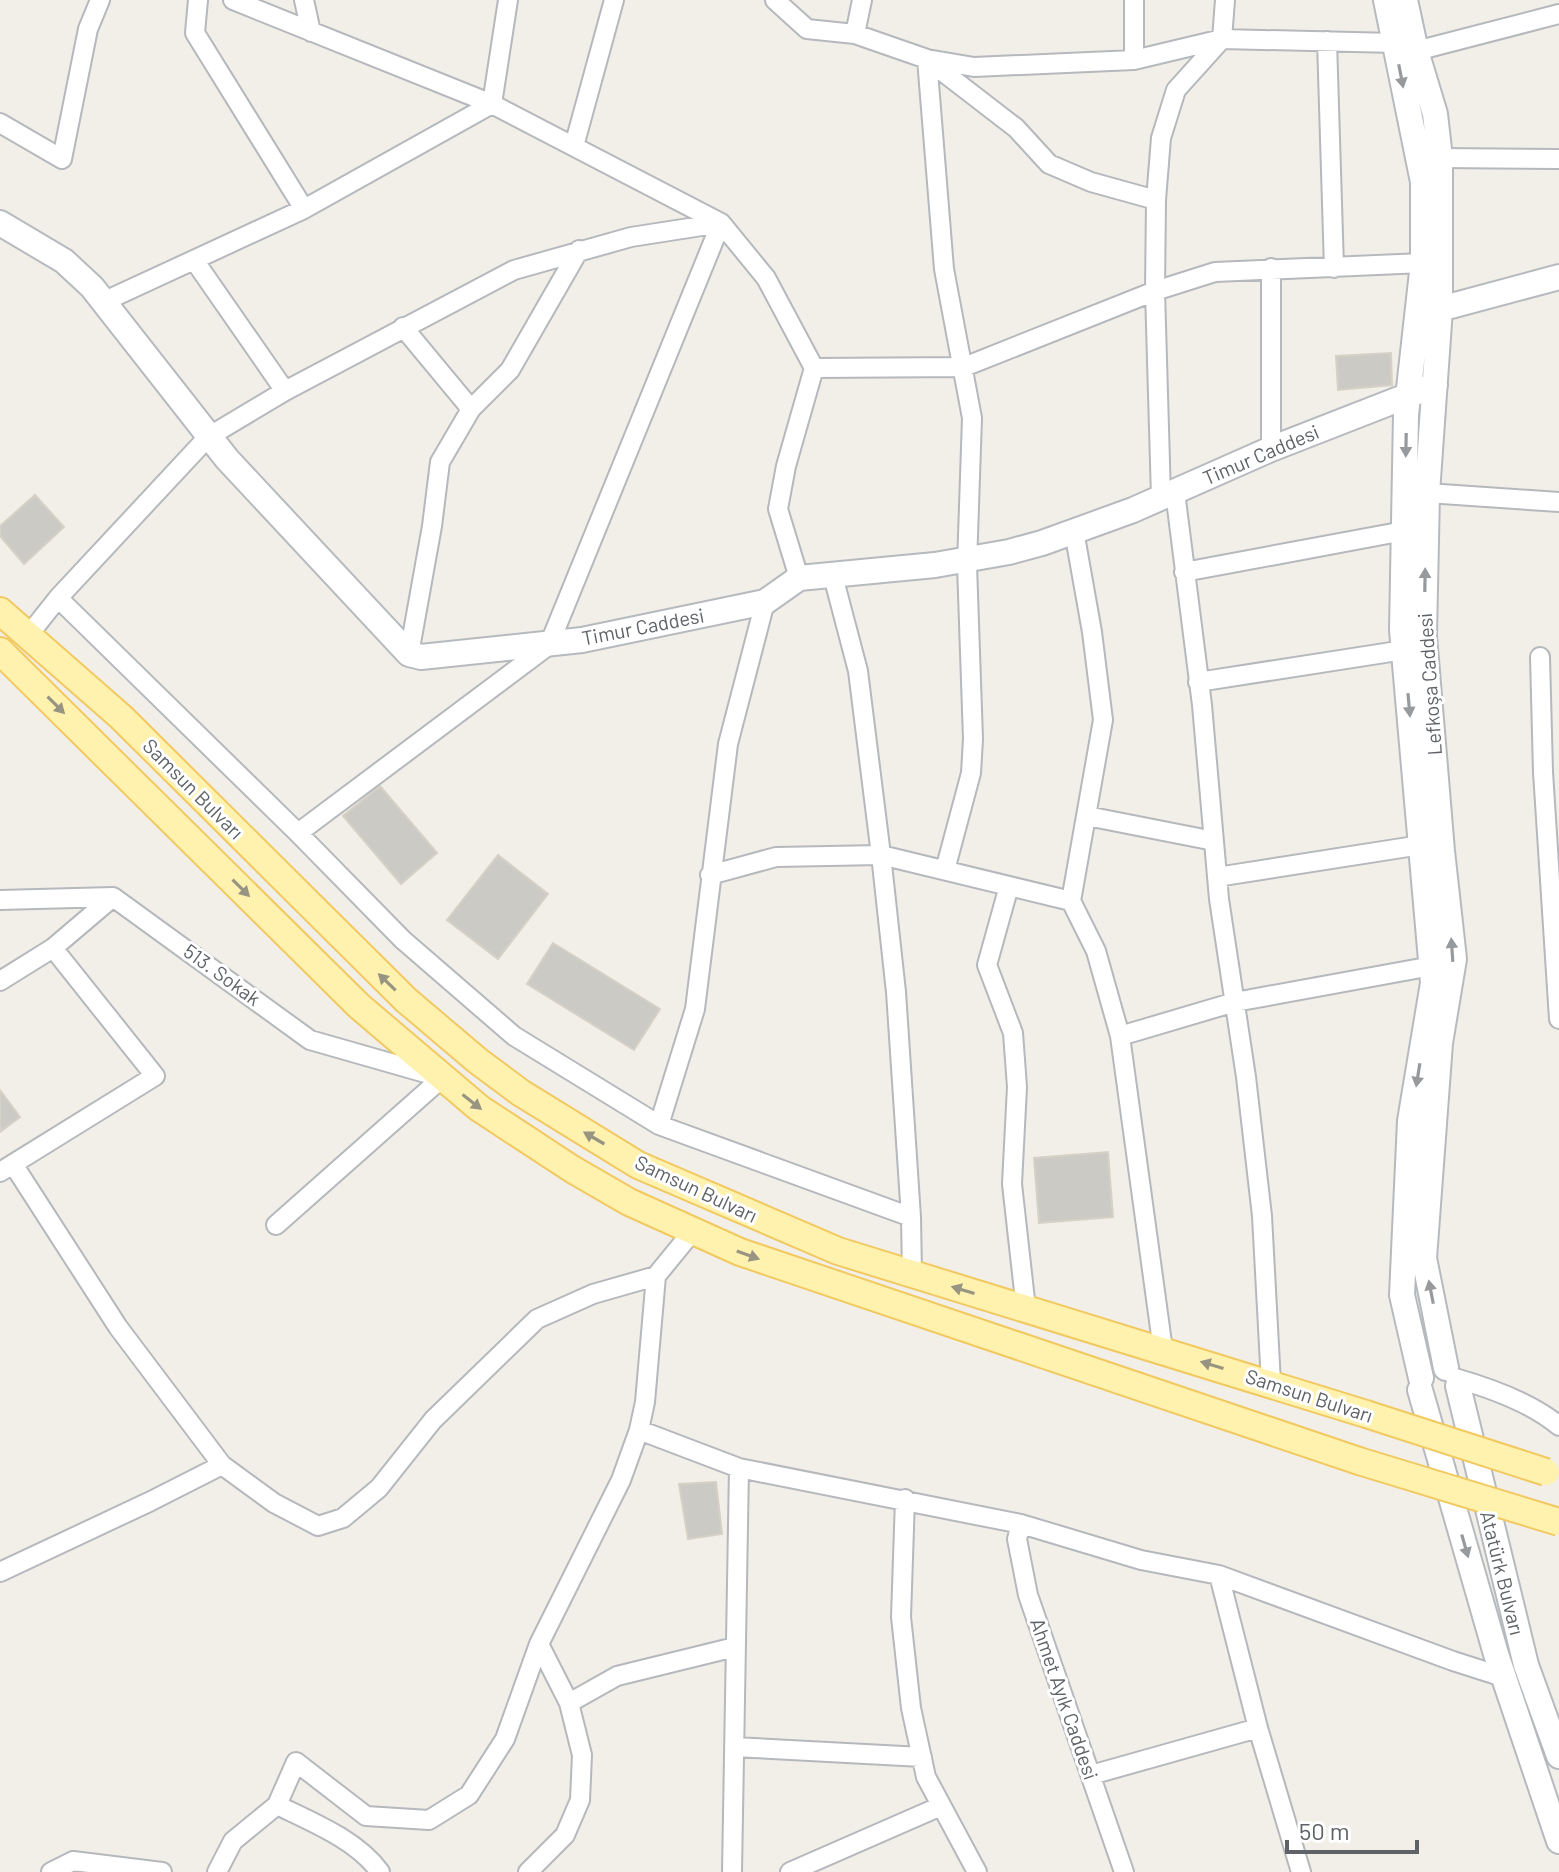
<svg xmlns="http://www.w3.org/2000/svg" width="1559" height="1872" viewBox="0 0 1559 1872" font-family="Barlow,sans-serif">
<style>
.building{fill:#cccac5;stroke:#d6d1c6;stroke-width:2}
.lines{fill:none;stroke-linecap:round;stroke-linejoin:round}
.street-casing{stroke:#b5b8bc;stroke-width:22}
.secondary-casing{stroke:#b6babf;stroke-width:28}
.primary-casing{stroke:#f2c960;stroke-width:30}
.street{stroke:#fff;stroke-width:18}
.secondary{stroke:#fff;stroke-width:24}
.primary{stroke:#fff2af;stroke-width:26}
.primary-bridge-casing{stroke:#f2c960;stroke-width:30;stroke-linecap:butt}
.primary-bridge{stroke:#fff2af;stroke-width:26}
.oneway{fill:#979a9d}
.oneway2{fill:#979581}
.labels{text-anchor:middle;stroke-width:6;stroke-linejoin:round;paint-order:stroke}
.street-label{font-size:20px;fill:#5f6368;stroke:#fff}
</style>
<rect width="100%" height="100%" fill="#f1efe8"/>
<path class="building" d="M1391,353L1392,385L1338,390L1336,356Z
M35,495L64,527L24,564L0,536V526Z
M380,786L437,853L401,884L343,816Z
M498,855L548,894L498,959L447,920Z
M553,943L660,1009L634,1050L527,984Z
M0,1090L20,1117L0,1132Z
M1108,1152L1113,1217L1039,1223L1034,1158Z
M716,1482L722,1534L688,1539L679,1484Z"/>
<g class="lines">
<g class="street-casing">
<path id="street" d="M198,0L195,33L304,209
M233,0L492,104L721,223L766,278L814,368L786,466L778,509L799,578
M304,0L311,32
M775,0L807,29L855,34L927,59L974,67L1134,60L1222,39L1395,43
M1134,0V60
M855,34L862,0
M1327,41L1334,268
M1416,51L1559,14
M927,59L944,269L972,418L967,565L973,739L971,773L945,870
M929,61L1016,128L1049,164L1091,182L1156,200
M492,104L508,0
M0,123L62,159L88,29L100,0
M574,146L614,0
M1440,158L1559,159
M194,260L285,391
M1271,268V449
M105,301L304,209L492,104
M403,327L471,409
M814,368L964,367L1155,291L1215,272L1423,263
M1175,492L1202,705L1219,899L1246,1077L1262,1216L1271,1383
M1427,493L1559,502
M1161,497L1155,291L1156,200L1161,138L1176,90L1222,39L1225,0
M1074,531L1092,632L1103,720L1071,901L1096,951L1120,1036L1163,1350
M1184,572L1404,531
M833,576L858,671L881,855L896,992L911,1217L912,1275
M58,598L298,833L403,940L514,1036L659,1125L911,1217
M27,637L58,598L208,437L285,391L514,270L631,237L721,223
M409,654L432,526L440,462L471,409L510,370L579,250
M1540,657L1543,772L1559,1019
M1198,682L1404,650
M1087,816L1214,841
M298,833L549,645L721,223
M710,875L776,857L881,855L1071,901
M1217,877L1421,845
M1009,886L987,965L1013,1033L1017,1087L1012,1184L1026,1309
M0,900L113,897L310,1040L436,1076
M0,981L53,948L113,897
M1120,1036L1235,1002L1432,966
M659,1125L695,1009L728,744L765,602
M13,1164L118,1327L222,1465L274,1503L318,1526L343,1518L379,1488L433,1420L537,1319L593,1294L656,1276L692,1232
M0,1172L155,1076L53,948
M276,1225L442,1078
M1455,1378C1490,1388 1532,1403 1559,1426
M639,1430L739,1468L1021,1524L1141,1560L1219,1575L1453,1661L1503,1677
M905,1499L901,1617L911,1708L926,1777L977,1872
M1021,1524L1017,1539L1028,1595L1124,1872
M0,1572L149,1502L222,1465
M1219,1575L1258,1728L1301,1872
M569,1703L617,1676L735,1647
M734,1747L922,1757
M1091,1775L1258,1728
M277,1805C312,1822 357,1840 380,1872
M51,1872L73,1861L162,1872
M217,1872L233,1841L277,1805L296,1762L366,1816L429,1820L469,1795L505,1739L539,1644L621,1480L639,1430L645,1402L656,1276
M528,1872L565,1835L580,1800L582,1755L569,1703L539,1644
M732,1872L739,1468
M790,1872L941,1806"/>
</g>
<g class="secondary-casing">
<path id="secondary" d="M1386,0L1423,182V263L1406,415L1402,630L1433,983L1410,1121L1402,1295L1421,1378
M1405,0L1416,51L1435,114L1440,158V309L1427,493L1424,636L1442,851L1454,959L1440,1043L1424,1258L1446,1368
M0,223L64,261L92,287L227,459L409,654L421,657L582,640L765,602L799,578L935,565L1009,552L1042,543L1133,510L1271,449L1435,385
M1428,307L1440,309L1559,277
M1458,1386L1526,1665L1559,1756
M1420,1390L1496,1654L1559,1841"/>
</g>
<g class="primary-casing">
<path id="primary" d="M0,611L121,717L406,1000L478,1061L521,1093L638,1165L838,1251L1366,1414
M0,651L359,1006L479,1108L572,1169L629,1202L740,1252L1359,1461"/>
</g>
<use href="#street" class="street"/>
<use href="#secondary" class="secondary"/>
<use href="#primary" class="primary"/>
<g class="primary-bridge-casing">
<path id="primary-bridge" d="M1366,1414L1546,1472
M1359,1461L1559,1522"/>
</g>
<use href="#primary-bridge" class="primary-bridge"/>
</g>
<defs><path id="oneway-solid" d="M-6-.8H1V-3.2L6.5 0L1 3.2V.8H-6Z" transform="scale(2)"/></defs>
<g class="oneway">
<use href="#oneway-solid" transform="translate(1401 76) rotate(79)"/>
<use href="#oneway-solid" transform="translate(1406 445) rotate(91)"/>
<use href="#oneway-solid" transform="translate(1425 580) rotate(-89)"/>
<use href="#oneway-solid" transform="translate(1409 705) rotate(85)"/>
<use href="#oneway-solid" transform="translate(1452 950) rotate(-94)"/>
<use href="#oneway-solid" transform="translate(1418 1075) rotate(99)"/>
<use href="#oneway-solid" transform="translate(1431 1292) rotate(-101)"/>
<use href="#oneway-solid" transform="translate(1465 1546) rotate(74)"/>
</g>
<g class="oneway2">
<use href="#oneway-solid" transform="translate(56 705) rotate(45)"/>
<use href="#oneway-solid" transform="translate(241 888) rotate(45)"/>
<use href="#oneway-solid" transform="translate(387 982) rotate(-136)"/>
<use href="#oneway-solid" transform="translate(472 1102) rotate(38)"/>
<use href="#oneway-solid" transform="translate(594 1138) rotate(-150)"/>
<use href="#oneway-solid" transform="translate(748 1255) rotate(20)"/>
<use href="#oneway-solid" transform="translate(963 1290) rotate(-163)"/>
<use href="#oneway-solid" transform="translate(1212 1365) rotate(-163)"/>
</g>
<g class="labels">
<g class="street-label">
<text transform="translate(1261 455) rotate(-23)" y="7">Timur Caddesi</text>
<text transform="translate(643 627) rotate(-11)" y="7">Timur Caddesi</text>
<text transform="translate(1430 684) rotate(-94)" y="7">Lefkoşa Caddesi</text>
<text transform="translate(193 789) rotate(45)" y="7">Samsun Bulvarı</text>
<text transform="translate(222 975) rotate(36)" y="7">513. Sokak</text>
<text transform="translate(696 1189) rotate(25)" y="7">Samsun Bulvarı</text>
<text transform="translate(1309 1396) rotate(18)" y="7">Samsun Bulvarı</text>
<text transform="translate(1502 1573) rotate(76)" y="7">Atatürk Bulvarı</text>
<text transform="translate(1064 1699) rotate(71)" y="7">Ahmet Ayık Caddesi</text>
</g>
</g>
<path d="M1287 1840v12h130v-12" fill="none" stroke="#5f6368" stroke-width="4"/>
<text x="1299" y="1840" font-size="24" fill="#5f6368" stroke="#ffffff" stroke-width="6" paint-order="stroke">50 m</text>
</svg>
